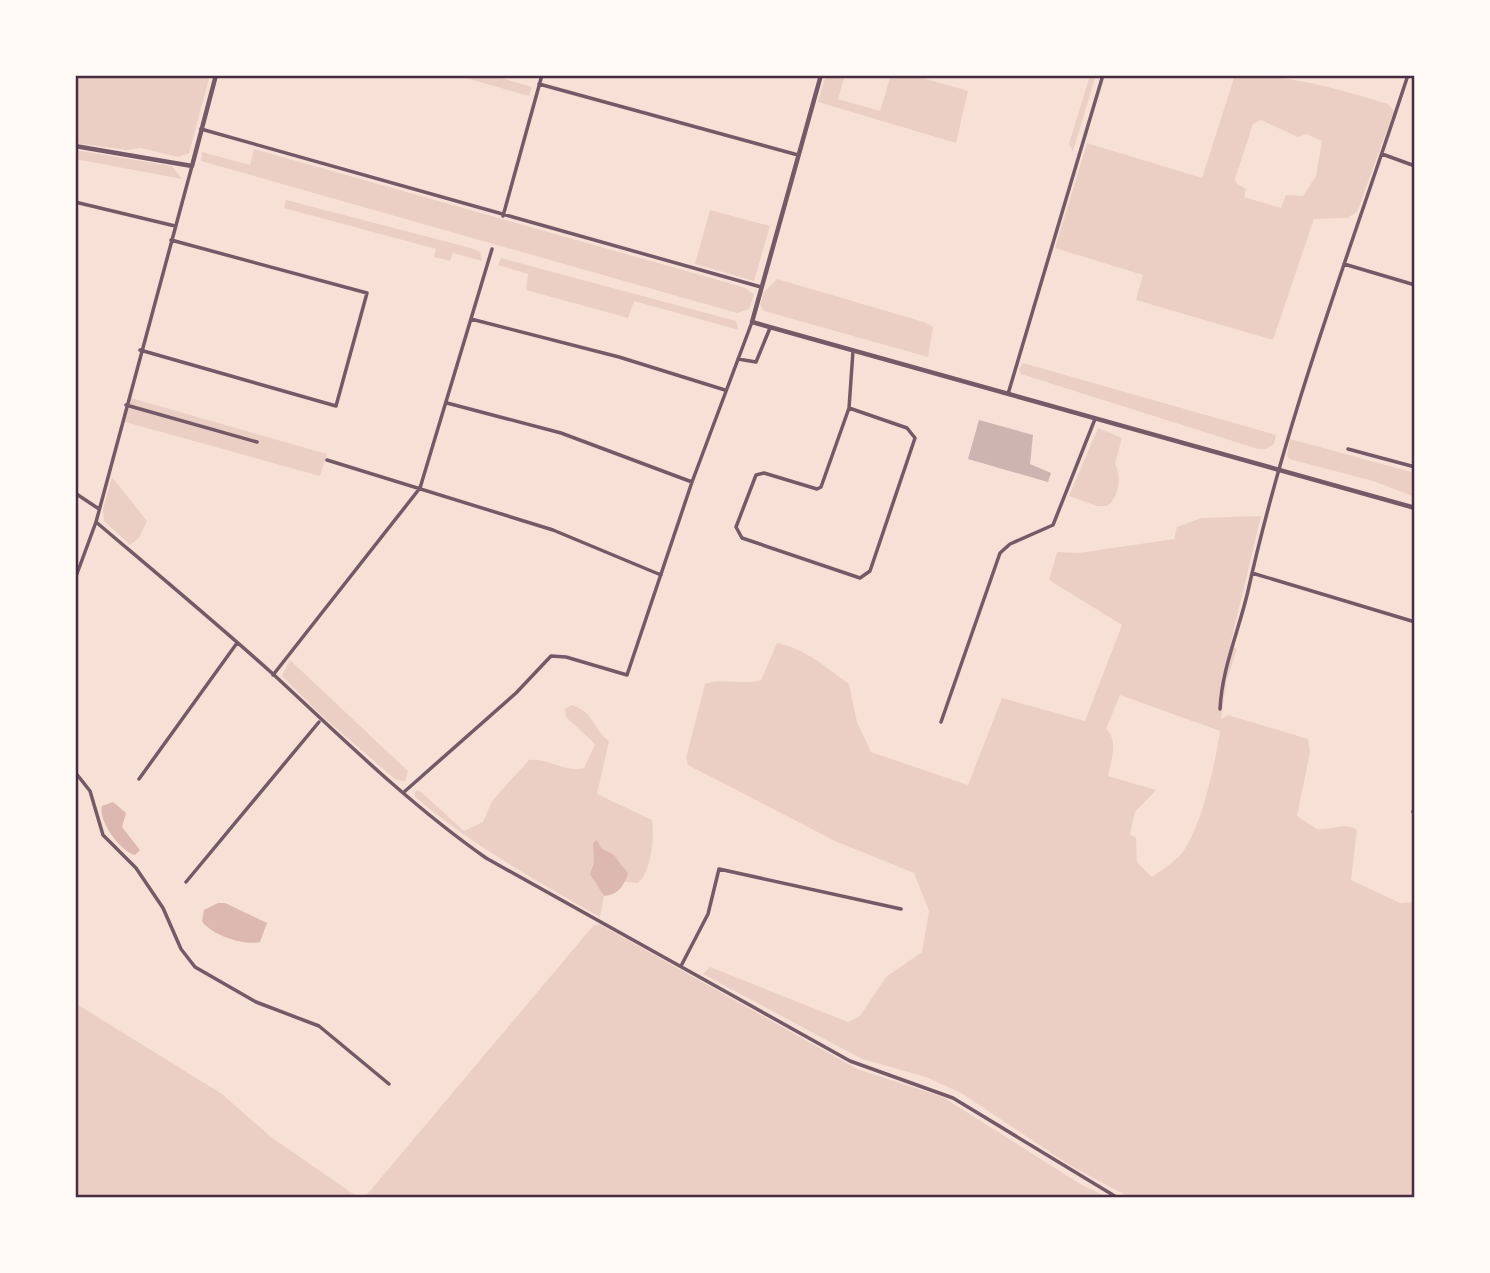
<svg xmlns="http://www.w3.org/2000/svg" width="1490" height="1273" viewBox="0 0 1490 1273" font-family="Montserrat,sans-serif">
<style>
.green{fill:#ebcfc5;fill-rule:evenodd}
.water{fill:#dcb8b0}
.building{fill:#ccb4b1}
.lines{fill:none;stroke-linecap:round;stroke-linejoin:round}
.minor{stroke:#755966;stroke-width:3.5}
.tertiary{stroke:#755966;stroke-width:4.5}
.neatline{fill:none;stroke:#4a2c40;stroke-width:2.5}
</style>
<rect width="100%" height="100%" fill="#f7e1d7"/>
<path class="green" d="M75,75H210L189,153L178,157L141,148L127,150L75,143Z
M455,75H491L532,87L529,96Z
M826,75H845L838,99L880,111L891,75H913L968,91L956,143L818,102Z
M1090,75H1096L1073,151L1069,144Z
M1235,75C1291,75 1335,88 1388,104L1394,111L1357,212L1347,218L1314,219L1273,340L1136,300L1143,275L1055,248L1087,143L1202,178ZM1261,120L1298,137L1306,134L1322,141L1316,176L1303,196L1286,195L1281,208L1244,197L1246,189L1237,184L1235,179L1253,124Z
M254,149L743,287L754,294L749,309L737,313L201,161L202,152L250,165Z
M75,150L172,166L182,179L75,159Z
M286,200L471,248L480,252L482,261L453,253L450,261L434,257L436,249L284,208Z
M710,210L770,226L754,281L695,264Z
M501,258L736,321L739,330L634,301L628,318L526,290L528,274L498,265Z
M777,279L924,322L933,327L928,357L764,311L760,305L764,292Z
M1023,363L1276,435L1274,444L1266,449H1258L1021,374L1019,370Z
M131,398L327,454L320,476L125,422Z
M1098,428L1122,438L1115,464C1122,476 1119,498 1107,506H1097L1069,496Z
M1290,439L1415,473V497L1373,481L1289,459L1287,455Z
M112,477L147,521L139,538L130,545L104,521L103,509Z
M1261,516L1230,646L1237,649L1227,679L1221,719L1228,715L1308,739L1310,752L1297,816L1317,829C1331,831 1344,821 1357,830L1351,880L1400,903L1415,902V1198H1131L1071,1166L961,1093L926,1077L862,1059L703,974L710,967L848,1022L860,1016L886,977L922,952L929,911L914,873L835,841L688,765L686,758L705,684C722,677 743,686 761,680L777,643C806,649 826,667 849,684L857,722L871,752L968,785L1002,698L1085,721L1122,625L1049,580L1057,552L1079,553L1174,539L1177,527L1201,518ZM1120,695L1220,731C1215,764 1202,826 1182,853C1175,862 1161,870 1152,877L1137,862L1136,838L1130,834L1135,812L1156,790L1108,776C1111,760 1119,741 1106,729Z
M290,660L408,771L405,781L396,780L322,716L282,676Z
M572,705C596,714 591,727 609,741L597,794L652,820C655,836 651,873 638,883L625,882C629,865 614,855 601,848L596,881L604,896L600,917C535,880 472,845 415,797V793L416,790L420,791L464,831L483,822L492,801L529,760C548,758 566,773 584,768L595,744L566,717L565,709Z
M599,924L857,1069L943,1097L1080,1184L1109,1198H364L593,926Z
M75,1003L222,1094L271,1137L359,1198H75Z"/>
<path class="water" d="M113,802L126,813L122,827L140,850L135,855C120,851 98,821 102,806Z
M597,840L601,848L614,855L628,873C624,886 618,895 604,896L590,874L594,863L593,843Z
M218,903H225L267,923L260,942C244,946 211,935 202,921L204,910Z"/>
<path class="building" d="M979,420L1033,435L1030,464L1051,473L1048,482L968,459Z"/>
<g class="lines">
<path class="minor" d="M539,84L798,155
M201,129L761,287
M1382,154L1415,166
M75,202L175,226
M503,216L542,75
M1344,264L1415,285
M471,319L619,357L725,390
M140,350L336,406L367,293L171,240
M738,359L756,362L770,328
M1008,394L1103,75
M447,403L561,433L692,482
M126,405L257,442
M849,408L907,428L915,438L870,571L860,578L742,538L736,527L756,475L764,473L817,489L821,487L849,408L853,351
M1348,449L1415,467
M327,460L553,530L661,575
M75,493L99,509
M96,522C155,572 215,622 273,674C342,738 409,804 486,858L850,1061L953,1098L1118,1198
M1252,573L1415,622
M75,579L96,522L192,166
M273,675L420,488L492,249
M1220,709C1222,668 1239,630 1248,591C1287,415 1352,246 1408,75
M941,722L1000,553L1010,544L1053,525L1095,419
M75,772L90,791L103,835L136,868L163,908L181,949L195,967L256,1002L319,1026L389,1084
M139,779L237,643
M404,792L516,693L551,656L566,657L627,675L692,482L752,322
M1413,812L1415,807
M186,882L319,722
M681,966L708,914L719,869L901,909"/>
<path class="tertiary" d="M821,75L752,322L1415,508
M75,146L192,166L216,75"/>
</g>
<rect width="1490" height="1273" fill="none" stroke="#fffaf5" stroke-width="154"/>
<rect x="77" y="77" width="1336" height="1119" class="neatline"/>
</svg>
